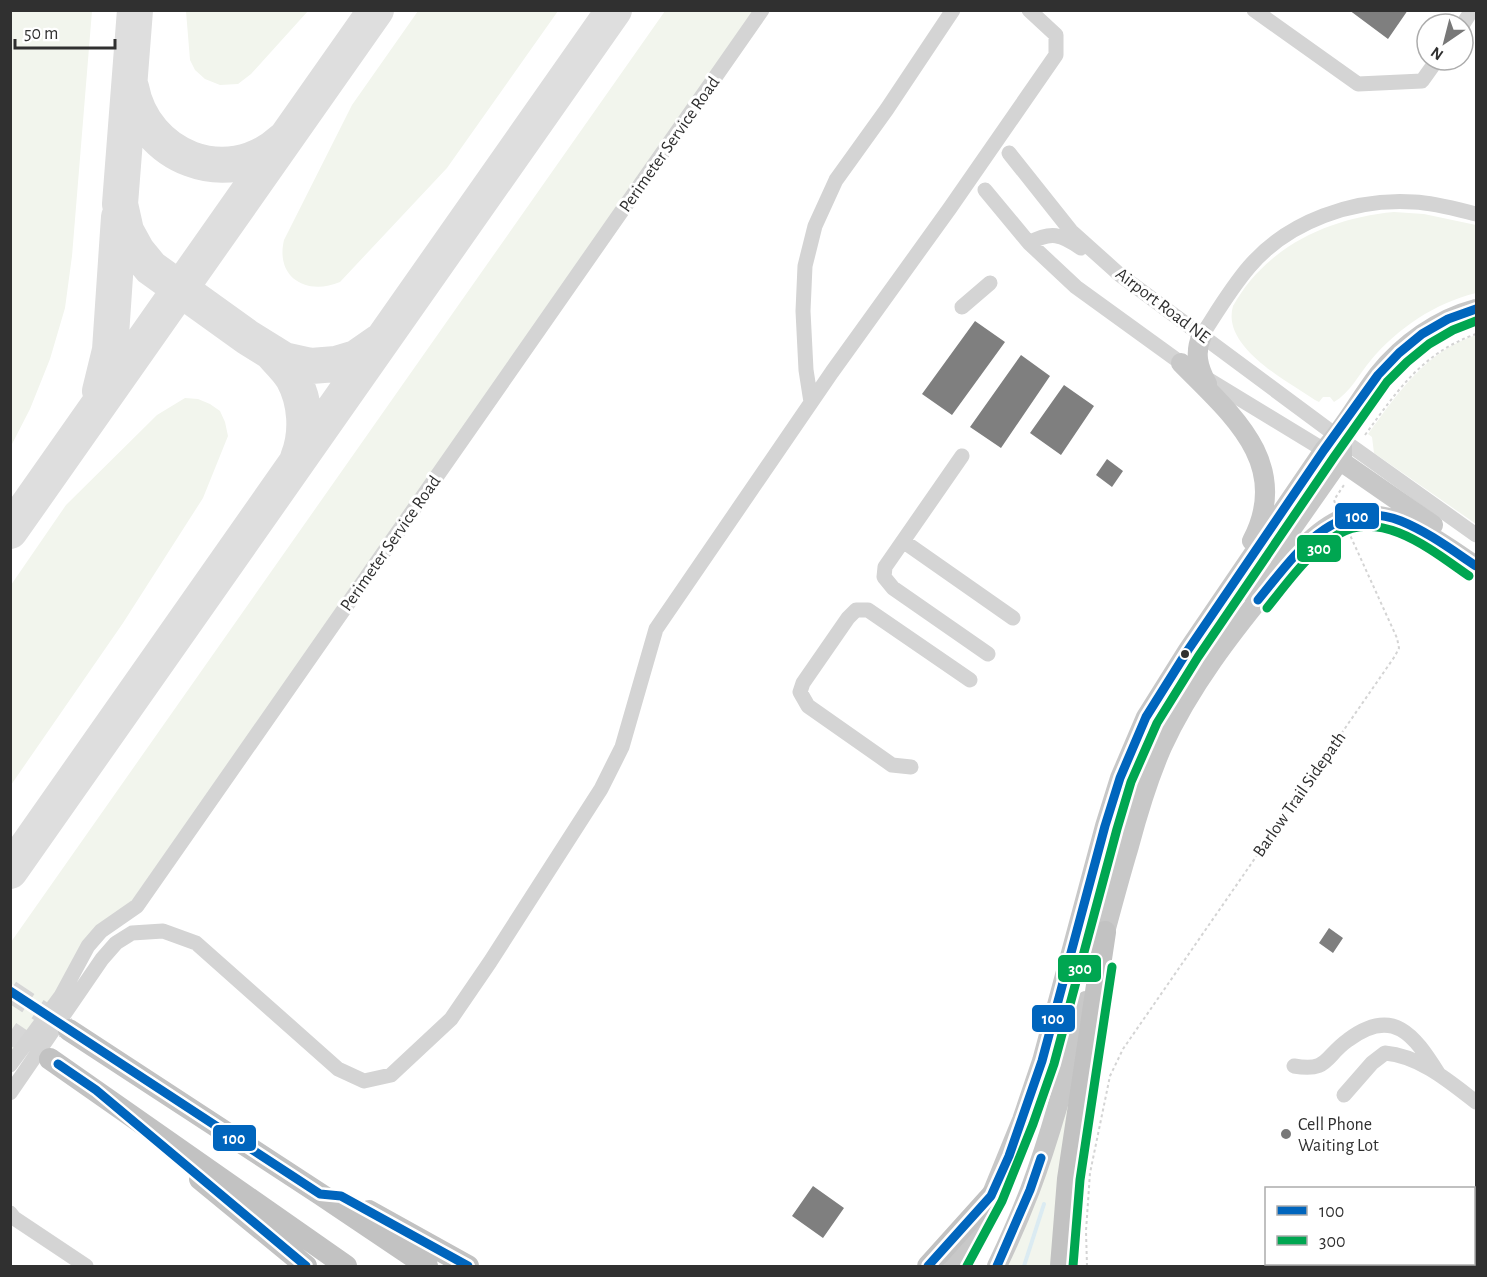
<svg xmlns="http://www.w3.org/2000/svg" width="1487" height="1277" viewBox="0 0 1487 1277" font-family="'Alegreya Sans',sans-serif">
<style>
.green{fill:#f2f5ed}
.lines{fill:none;stroke-linecap:round;stroke-linejoin:round}
.stream{stroke:#dbebf2;stroke-width:4}
.taxiway{stroke:#dedede;stroke-width:36}
.building{fill:#7f7f7f}
.highway-tunnel{stroke:#d6d6d6;stroke-width:22;stroke-dasharray:22 11;stroke-linecap:butt}
.path{stroke:#d4d4d4;stroke-width:2;stroke-dasharray:3 3;stroke-linecap:butt}
.minor{stroke:#d4d4d4;stroke-width:15}
.major{stroke:#c8c8c8;stroke-width:20}
.highway{stroke:#c2c2c2;stroke-width:22}
.bus-1-casing{stroke:#fff;stroke-width:14}
.bus-2-casing{stroke:#fff;stroke-width:14}
.bus-1{stroke:#0065bd;stroke-width:9}
.bus-2{stroke:#00a651;stroke-width:9}
.bus-dot{fill:#303030;stroke:#fff;stroke-width:2}
.poi-dot{fill:#787878;stroke:#fff;stroke-width:2}
.labels{text-anchor:middle;stroke-width:6;stroke-linejoin:round;paint-order:stroke}
.street-label{font-size:18px;fill:#303030;stroke:#fff}
.poi-label{font-size:18px;fill:#303030;stroke:#fff;text-anchor:start}
.line-badge{stroke:#fff;stroke-width:2}
.badge-label{font-size:16px;text-anchor:middle;font-weight:bold;fill:#fff}
</style>
<rect width="100%" height="100%" fill="#fff"/>
<path class="green" d="M11,10L92,11L72,256L65,308L50,359L30,409L11,446Z
M186,11V10L308,11L251,74L238,84L220,85L205,79L195,70L190,60Z
M418,11H558L447,168L340,282C307,296 275,278 284,240L352,105Z
M665,11H756L129,905L76,961L11,1059V942Z
M1394,212L1424,214L1476,225V293C1435,303 1398,328 1371,360C1359,374 1350,393 1334,402L1330,397H1323L1319,402L1315,400C1287,381 1221,347 1233,306C1266,247 1328,218 1394,212Z
M1476,335V524L1374,453L1372,437L1368,434C1398,393 1426,351 1476,335Z
M185,398L198,399L210,404L220,411L225,422L228,436L203,498L123,623L11,785V585L66,505L157,415Z
M1072,1082L1052,1266H1002Z"/>
<g class="lines">
<path class="stream" d="M1024,1266L1044,1204"/>
<path class="taxiway" d="M135,10L120,204L126,231L137,251L151,268L247,337L284,360L311,366L336,364L356,358L379,342
M131,87C144,157 227,191 282,141
M271,352C278,360 287,368 293,378C306,402 308,433 298,458
M100,391L110,350L119,217
M10,531L376,10
M10,871L614,10"/>
</g>
<path class="building" d="M1349,10H1408L1388,39Z
M975,321L1005,342L952,415L922,394Z
M1021,355L1050,376L1001,448L970,427Z
M1064,385L1094,406L1061,455L1030,433Z
M1107,459L1123,471L1112,487L1096,475Z
M1329,928L1343,938L1333,953L1319,943Z
M813,1186L844,1208L823,1238L792,1216Z"/>
<g class="lines">
<path class="highway-tunnel" d="M10,991L66,1028
M10,1032L44,1055"/>
<path class="path" d="M1365,435C1398,390 1422,353 1476,334
M1335,503L1334,500L1344,485
M1087,1266L1086,1231L1090,1173L1110,1076L1123,1049L1395,656L1399,648L1397,638L1350,535"/>
<path class="minor" d="M1254,10L1358,84L1422,81L1437,60
M1463,24L1472,10
M1009,153L1071,231L1120,275L1337,436L1476,535
M985,190L1029,243L1076,287L1181,363L1324,450
M1029,243C1051,231 1061,234 1081,248
M962,307L990,283
M1202,335C1217,312 1231,288 1249,267C1288,221 1354,198 1414,202C1435,203 1456,209 1476,214
M811,402L806,370L803,311L805,266L815,226L836,180L887,109L953,10
M962,456L885,567L884,577L893,588L988,654
M903,541L1013,618
M911,767L892,765L808,706L800,692L803,683L848,618L856,610H868L970,680
M10,1065L61,996L88,946L101,931L137,906L762,10
M1294,1066C1329,1072 1324,1057 1348,1040C1393,1006 1414,1035 1438,1073
M10,1093L102,959L116,943L132,933L163,931L196,943L338,1069L364,1081L391,1075L451,1019L490,962L601,789L622,747L656,629L832,372L950,208L1056,55V35L1029,10
M1344,1095L1372,1063L1385,1053C1420,1056 1450,1082 1476,1102
M10,1213L14,1218L86,1266"/>
<path class="major" d="M1202,335C1194,353 1198,367 1207,384
M1181,363C1230,413 1293,463 1252,541
M1329,453L1433,525
M1252,594L1267,564L1342,457V446L1337,436
M1101,947C1110,913 1119,879 1129,846C1138,812 1148,779 1162,747C1190,686 1232,632 1274,581C1292,558 1324,520 1353,516C1400,509 1439,542 1476,566
M954,1266L991,1196L1022,1120L1042,1061L1105,826L1120,778L1146,717L1188,650L1324,450C1345,427 1359,400 1378,375C1403,344 1438,319 1476,309
M997,1266C1009,1241 1020,1216 1030,1190C1053,1129 1069,1065 1086,1001"/>
<path class="highway" d="M69,1030L320,1194L427,1266
M50,1059L346,1266
M200,1179L306,1266
M369,1211L468,1266
M928,1266L991,1196
M1061,1266L1068,1179L1105,932"/>
<g class="bus-1-casing">
<path id="bus-1" d="M1258,600C1295,555 1334,495 1401,521C1428,532 1452,550 1476,566
M10,991L320,1194L341,1196L468,1266
M58,1064L96,1090L306,1266
M928,1266L991,1196L1009,1156L1042,1061L1105,826L1120,778L1146,717L1188,650L1324,450L1378,375L1399,353L1422,334L1448,319L1476,309
M997,1266L1030,1190L1041,1158"/>
</g>
<g class="bus-2-casing">
<path id="bus-2" d="M1267,608C1288,582 1309,552 1337,535C1381,507 1434,552 1469,576
M967,1266L1002,1201L1033,1124L1054,1064L1117,829L1131,782L1157,723L1198,657L1334,457L1387,382L1407,362L1429,344L1453,330L1476,321
M1073,1266L1080,1180L1112,967"/>
</g>
<use href="#bus-1" class="bus-1"/>
<use href="#bus-2" class="bus-2"/>
</g>
<circle class="bus-dot" cx="1185" cy="654" r="5"/>
<circle class="poi-dot" cx="1286" cy="1134" r="6"/>
<g class="labels">
<g class="street-label">
<text transform="translate(669 144) rotate(-55)" y="6">Perimeter Service Road</text>
<text transform="translate(1163 305) rotate(37)" y="6">Airport Road NE</text>
<text transform="translate(390 543) rotate(-55)" y="6">Perimeter Service Road</text>
<text transform="translate(1299 794) rotate(-55)" y="6">Barlow Trail Sidepath</text>
</g>
<g class="poi-label">
<text x="1298" y="1130">Cell Phone<tspan x="1298" dy="21">Waiting Lot</tspan></text>
</g>
</g>
<g class="line-badge">
<rect x="1334" y="502" width="46" height="28" rx="6" fill="#0065bd"/>
<rect x="1296" y="534" width="46" height="29" rx="6" fill="#00a651"/>
<rect x="1057" y="954" width="45" height="29" rx="6" fill="#00a651"/>
<rect x="1031" y="1004" width="45" height="29" rx="6" fill="#0065bd"/>
<rect x="212" y="1124" width="45" height="28" rx="6" fill="#0065bd"/>
</g>
<g class="badge-label">
<text x="1357" y="522">100</text>
<text x="1319" y="554">300</text>
<text x="1080" y="974">300</text>
<text x="1053" y="1024">100</text>
<text x="234" y="1144">100</text>
</g>
<rect width="1487" height="1277" fill="none" stroke="#303030" stroke-width="24"/>
<rect x="1265" y="1187" width="210" height="78" fill="#ffffff" stroke="#acacac" stroke-width="1.5"/>
<rect x="1277" y="1206" width="30" height="9" fill="#0065bd" stroke="#acacac" stroke-width="1.5"/>
<text x="1319" y="1217" font-size="18" fill="#303030">100</text>
<rect x="1277" y="1236" width="30" height="9" fill="#00a651" stroke="#acacac" stroke-width="1.5"/>
<text x="1319" y="1247" font-size="18" fill="#303030">300</text>
<g transform="translate(1445 42) rotate(215)"><circle r="28" fill="#ffffff" stroke="#acacac" stroke-width="1.5"/>
<path d="M0-4.5L10 22L0 15L-10 22Z" fill="#787878"/>
<text y="-9" font-size="16" font-weight="bold" text-anchor="middle" fill="#303030">N</text>
</g>
<path d="M15 39v9h100v-9" fill="none" stroke="#303030" stroke-width="3"/>
<text x="24" y="39" font-size="18" fill="#303030" stroke="#ffffff" stroke-width="4.5" paint-order="stroke">50 m</text>
</svg>
